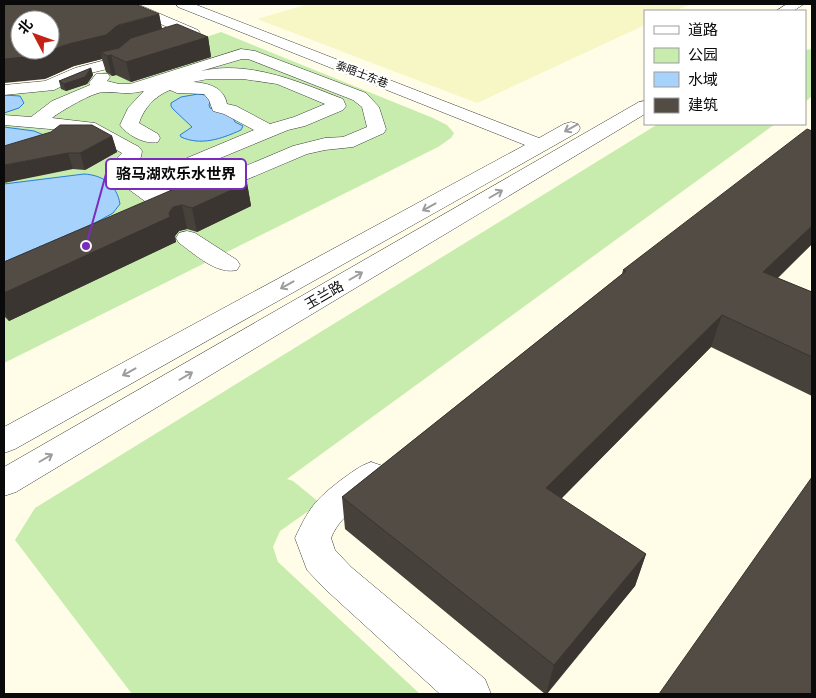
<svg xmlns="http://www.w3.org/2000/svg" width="816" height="698" viewBox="0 0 816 698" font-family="'Source Serif 4','Noto Sans SC',serif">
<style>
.farmland{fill:#f6f7c4}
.green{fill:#c7ecad}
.water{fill:#a6d2fc;stroke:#267ed9}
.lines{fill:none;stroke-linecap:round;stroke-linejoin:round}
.minor-casing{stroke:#3d3d3d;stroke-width:1}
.minor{fill:#fff;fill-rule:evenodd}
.wall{fill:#47413b}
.shaded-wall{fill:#3a3530}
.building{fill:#534c45;stroke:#3a3530;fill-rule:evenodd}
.oneway{stroke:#9d9d9d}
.labels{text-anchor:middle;stroke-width:5;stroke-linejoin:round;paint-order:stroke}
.far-street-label{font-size:11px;fill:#0a0a0a;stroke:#fff}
.street-label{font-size:14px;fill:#0a0a0a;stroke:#fff}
.leader{fill:none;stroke:#7b2cbf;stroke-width:2}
.callout-dot{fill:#7b2cbf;stroke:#fff;stroke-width:2}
.callout{fill:#fff;stroke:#7b2cbf;stroke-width:2}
.callout-label{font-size:15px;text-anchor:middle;font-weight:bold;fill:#0a0a0a}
</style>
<rect width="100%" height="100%" fill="#fffde7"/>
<path class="farmland" d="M309,4H691L675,11H645V25L477,103L257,19Z"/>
<path class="green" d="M221,32L433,118L447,125L454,133L451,138L438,147L4,363V94L49,91Z
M812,49V96L805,102V50Z
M658,124H775L287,479L293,481L320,503L280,531L273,547L278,562L420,694H132L15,540L35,508Z"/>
<path class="water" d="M198,94L206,95L211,100L209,105L210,108L232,116L235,122L243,126L241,130C221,139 201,146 181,137L180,135L192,127L173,109L171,106V103L181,97Z
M4,95L20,96L24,103L19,108L4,113Z
M4,127L34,131L49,137L4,162Z
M84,174C103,175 117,185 120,204L113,213L95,223L4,262V184Z"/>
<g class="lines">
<g class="minor-casing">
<path id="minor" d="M119,4H137L198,30L200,33C194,39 178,43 170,41L168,38L170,35L179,32L121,7Z
M176,4H194L539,138L564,124L571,122L578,124L580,128L578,132L548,149L15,449L4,453V427L525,145L178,7Z
M787,4H804L793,11H776Z
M241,49L255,51L366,93L379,107L386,129L384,133L353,147L325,150L307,154L217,192L210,194L203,192L200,188L203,184L293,146L325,138L343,137L367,127L362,107L353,100L248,59H242L201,71C250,60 299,82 343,99L346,106L343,110L305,126L288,130L201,166L164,195L176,205L173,210L165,211L157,210L116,180L110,170L114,161L122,153L84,132L4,125V115L31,117L52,101L90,85L89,83L96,74H108L110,77L107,81L119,84H130ZM208,79H243L277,84L325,104L294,117L270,124L236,106L227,104C224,87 208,83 193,82ZM170,90L177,93L204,94L209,100L213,111L224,114L254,130L187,158L150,185L130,170L141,157L142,151L139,147L95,123L52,118C61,111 93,92 104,92C121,92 126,95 144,91L128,108L120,125C127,135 145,145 158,142L160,138L158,134L139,123C144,108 155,96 170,90Z
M117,57L123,59L125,62L123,65L87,74L54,90L4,95V85L45,81L75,68Z
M645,101V114L16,492L4,496V467L639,102Z
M187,231L195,233L237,260L240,265L237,270C216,275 195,254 179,243L176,238L179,233Z
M371,462L383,466L387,475C374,501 343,508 331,538L335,550L351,567L485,679L491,694H440L325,589L307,570L295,538C309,508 315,500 341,480C351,473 359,466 371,462Z"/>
</g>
<use href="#minor" class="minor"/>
</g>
<path class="wall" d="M159,14L162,29L208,37L211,57L131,82L116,75L112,76L106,72L102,59L74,66L45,79Z
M91,68L93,75L87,84L66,91L61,89L59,81Z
M812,131V244L778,278L812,292V396L711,347L561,499L646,554L635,586L547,694H545L345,529L342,497L622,274L623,270Z
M112,136L117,152L85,170L73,169L4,146Z
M247,183L251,206L197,232L187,229L179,231L175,236L176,242L9,321L4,316V262Z"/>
<path class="shaded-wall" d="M159,14L163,35L111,55L116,75L112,76L107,56L101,52L102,59L74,66L45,79L4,83V59L68,44L118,25Z
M208,37L211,57L131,82L126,62Z
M91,68L93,75L87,84L66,91L64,84Z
M112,136L117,152L85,170L80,153Z
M68,153L73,169L4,183V165Z
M247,183L251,206L197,232L192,208Z
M182,205L187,229L179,231L175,236L176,242L9,321L4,309V293L169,213L173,207Z
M812,226V244L752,302L763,272Z
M722,315L711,347L540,520L546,488Z
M646,554L635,586L546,694L554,665Z"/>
<path class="building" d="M4,4H135L159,14L118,25L106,35L68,44L37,56L4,59ZM20,20H50V50H20Z
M177,24L208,37L126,62L111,55L107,56L101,52L119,48L131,38Z
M91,68L85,77L64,84L59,81Z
M60,125H92L112,136L80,153H68L4,165V146L51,132Z
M807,129L812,131V226L763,272L812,292V357L722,315L546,488L646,554L554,665L342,497L626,271L623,270Z
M237,162L247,183L192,208L182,205L173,207L169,213L170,217L4,293V262Z
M812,477V694H659Z"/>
<defs><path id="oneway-shaft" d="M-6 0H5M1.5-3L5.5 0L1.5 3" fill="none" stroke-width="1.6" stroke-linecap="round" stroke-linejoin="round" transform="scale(1.25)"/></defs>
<g class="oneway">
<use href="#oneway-shaft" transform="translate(571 128) rotate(151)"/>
<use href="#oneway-shaft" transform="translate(496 194) rotate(-30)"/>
<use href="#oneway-shaft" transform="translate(429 207) rotate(151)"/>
<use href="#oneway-shaft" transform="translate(356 276) rotate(-30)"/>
<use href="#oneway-shaft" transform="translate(287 285) rotate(151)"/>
<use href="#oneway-shaft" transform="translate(129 372) rotate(151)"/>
<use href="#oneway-shaft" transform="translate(186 376) rotate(-30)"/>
<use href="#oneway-shaft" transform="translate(46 458) rotate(-30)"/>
</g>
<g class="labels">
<g class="far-street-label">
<text transform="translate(362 74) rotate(21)" y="4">泰晤士东巷</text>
</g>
<g class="street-label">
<text transform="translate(324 295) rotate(-30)" y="5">玉兰路</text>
</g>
</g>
<path class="leader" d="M86 246L106 174"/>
<circle class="callout-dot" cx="86" cy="246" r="5"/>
<rect class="callout" x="106" y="159" width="140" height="30" rx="5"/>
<g class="callout-label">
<text x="176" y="179">骆马湖欢乐水世界</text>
</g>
<rect width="816" height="698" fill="none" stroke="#0a0a0a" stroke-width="10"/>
<rect x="644" y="10" width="162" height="115" fill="#ffffff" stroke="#9d9d9d"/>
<rect x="654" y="26" width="25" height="8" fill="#ffffff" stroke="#9d9d9d"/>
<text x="688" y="35" font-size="15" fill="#0a0a0a">道路</text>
<rect x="654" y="48" width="25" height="15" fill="#c7ecad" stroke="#9d9d9d"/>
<text x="688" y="60" font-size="15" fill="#0a0a0a">公园</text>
<rect x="654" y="72" width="25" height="15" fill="#a6d2fc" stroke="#9d9d9d"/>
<text x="688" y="85" font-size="15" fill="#0a0a0a">水域</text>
<rect x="654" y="98" width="25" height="15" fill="#534c45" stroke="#9d9d9d"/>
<text x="688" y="110" font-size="15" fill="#0a0a0a">建筑</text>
<g transform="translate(35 35) rotate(311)"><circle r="24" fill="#ffffff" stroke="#9d9d9d"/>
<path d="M0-4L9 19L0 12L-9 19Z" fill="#c52217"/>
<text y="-8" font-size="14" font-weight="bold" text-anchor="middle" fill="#0a0a0a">北</text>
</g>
</svg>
